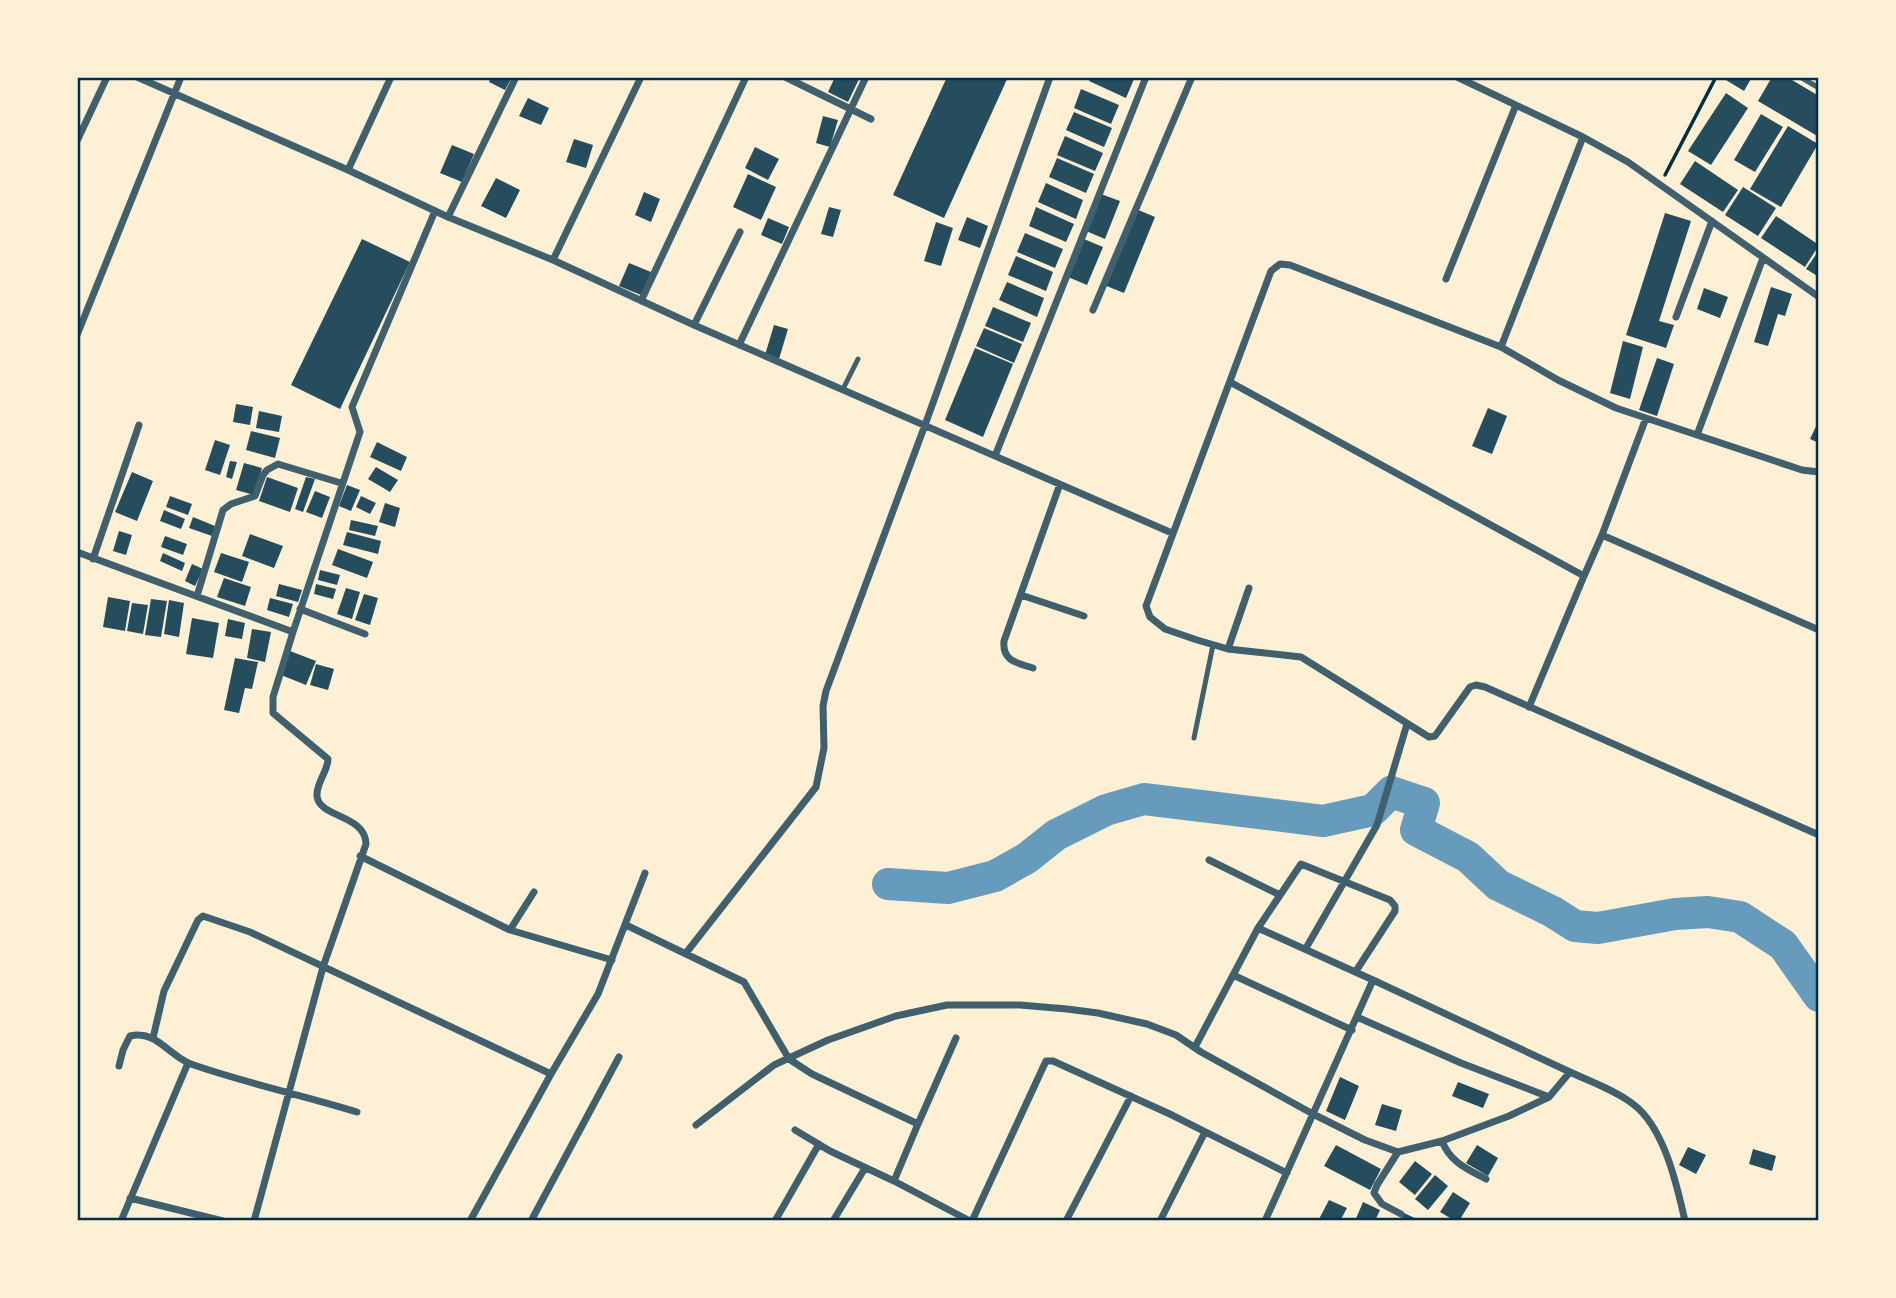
<svg xmlns="http://www.w3.org/2000/svg" width="1896" height="1298" viewBox="0 0 1896 1298" font-family="'Archivo Narrow',sans-serif">
<style>
.lines{fill:none;stroke-linecap:round;stroke-linejoin:round}
.river{stroke:#669bbc;stroke-width:32}
.building{fill:#264d5e}
.path{stroke:#003049;stroke-width:3.5}
.service{stroke:#3f606c;stroke-width:5}
.minor{stroke:#3f606c;stroke-width:7}
.neatline{fill:none;stroke:#003049;stroke-width:2.5}
</style>
<rect width="100%" height="100%" fill="#fdf0d5"/>
<g class="lines">
<path class="river" d="M888,884L948,888L995,876L1027,858L1056,835L1106,810L1144,799L1323,821L1373,810L1391,792L1424,803L1416,830L1468,857L1498,885L1553,912L1575,926L1598,928L1675,914L1708,912L1740,917L1783,945L1819,996"/>
</g>
<path class="building" d="M491,77H512L505,90L489,82Z
M835,77H860L848,102L828,92Z
M947,77H1008L944,218L893,195Z
M1091,77H1130L1134,79L1126,98L1089,81Z
M1721,77H1752L1744,91Z
M1772,77H1787L1819,96V137L1758,101Z
M1081,89L1119,105L1111,124L1074,108Z
M1726,93L1748,108L1711,165L1688,151Z
M528,98L549,108L541,125L519,116Z
M1074,112L1112,128L1104,147L1066,130Z
M1761,114L1783,127L1755,172L1734,160Z
M823,116L838,120L830,147L816,143Z
M1788,126L1818,144L1781,207L1750,189Z
M1065,136L1103,153L1095,171L1057,155Z
M574,139L593,145L586,168L566,162Z
M452,145L474,154L462,182L440,173Z
M755,147L779,159L768,180L745,168Z
M1057,158L1094,174L1086,193L1049,177Z
M1695,161L1738,190L1723,212L1680,184Z
M748,174L776,187L761,220L733,207Z
M496,178L520,190L506,218L481,206Z
M1046,183L1083,200L1076,219L1038,202Z
M1743,187L1776,208L1758,236L1725,215Z
M644,192L660,199L651,222L635,215Z
M1101,194L1120,201L1105,239L1086,231Z
M829,207L841,210L833,237L821,234Z
M1036,207L1074,224L1066,242L1029,226Z
M1136,209L1155,217L1124,293L1104,285Z
M1665,213L1691,221L1659,321L1674,325L1666,348L1626,335Z
M1776,216L1819,245L1805,267L1761,238Z
M967,217L988,226L980,248L958,240Z
M768,218L789,227L782,244L761,235Z
M936,222L953,228L941,266L924,261Z
M1025,233L1063,249L1055,268L1017,252Z
M362,239L410,262L340,409L291,385Z
M1084,239L1103,247L1087,285L1068,277Z
M1819,250V277L1806,269Z
M1016,256L1053,272L1046,291L1008,275Z
M629,263L651,272L641,295L619,286Z
M1007,282L1044,298L1037,317L999,300Z
M1771,287L1792,294L1785,316L1778,314L1768,346L1754,342Z
M1704,288L1728,297L1720,318L1697,309Z
M993,307L1031,323L1023,342L985,326Z
M774,325L788,329L779,359L765,355Z
M984,328L1022,344L1014,363L976,346Z
M1623,341L1643,347L1630,399L1610,393Z
M975,348L1013,364L983,437L945,420Z
M1657,358L1674,364L1657,416L1639,410Z
M236,404L253,407L250,425L233,422Z
M1488,408L1507,416L1492,454L1472,446Z
M259,411L282,416L279,432L256,428Z
M1819,420V443L1810,439Z
M251,431L280,438L275,458L246,450Z
M215,440L230,445L220,475L205,470Z
M377,442L407,457L401,471L370,457Z
M230,461L237,462L232,479L226,477Z
M244,463L262,468L254,495L236,490Z
M376,467L398,480L390,492L368,479Z
M132,472L153,481L137,521L115,512Z
M267,477L298,488L290,512L259,501Z
M306,477L315,479L303,512L295,509Z
M347,485L360,490L351,511L339,506Z
M315,491L330,497L322,518L306,512Z
M170,496L192,504L188,515L166,507Z
M361,496L376,503L370,514L356,507Z
M385,503L400,508L395,527L379,522Z
M164,510L185,519L181,529L160,521Z
M193,517L215,526L212,536L189,528Z
M351,520L378,526L375,536L349,530Z
M119,531L132,535L126,555L113,551Z
M347,532L381,541L378,554L343,545Z
M250,534L283,546L274,568L242,556Z
M165,536L187,544L183,555L161,547Z
M338,549L373,562L367,578L332,565Z
M163,553L185,563L182,571L160,561Z
M221,553L249,562L242,582L214,572Z
M192,564L203,569L195,586L185,581Z
M320,570L340,575L337,585L318,580Z
M224,578L251,587L245,606L217,597Z
M279,584L302,590L298,602L276,596Z
M316,584L336,589L333,599L314,594Z
M346,588L360,592L352,619L337,614Z
M364,594L378,598L370,625L355,620Z
M108,597L130,601L125,631L103,627Z
M270,598L293,604L289,617L267,610Z
M151,599L167,601L161,637L145,635Z
M169,600L184,603L179,637L164,634Z
M132,603L148,605L143,634L127,631Z
M192,618L219,623L213,658L186,654Z
M228,619L245,623L242,639L225,636Z
M252,629L271,632L265,662L247,658Z
M290,651L316,661L306,685L281,675Z
M235,658L258,662L252,689L245,688L239,713L224,710Z
M316,664L334,669L328,690L310,685Z
M1340,1077L1359,1086L1345,1120L1326,1111Z
M1458,1082L1489,1094L1483,1108L1452,1096Z
M1382,1104L1402,1110L1396,1131L1375,1125Z
M1336,1145L1381,1169L1370,1190L1324,1166Z
M1477,1145L1498,1158L1488,1176L1466,1163Z
M1688,1147L1706,1155L1696,1174L1679,1165Z
M1753,1149L1776,1156L1772,1171L1749,1164Z
M1415,1161L1432,1174L1415,1195L1399,1182Z
M1435,1175L1448,1186L1428,1210L1415,1199Z
M1453,1192L1470,1203L1459,1221H1455L1440,1212Z
M1329,1200L1347,1208L1340,1221H1318Z
M1363,1202L1380,1210L1375,1221H1355Z
M1404,1213L1421,1221H1400Z"/>
<g class="lines">
<path class="path" d="M1665,175L1716,77"/>
<path class="service" d="M1802,78L1819,88
M843,389L858,359
M1194,738L1213,645"/>
<path class="minor" d="M137,77L348,170L448,217L553,260L694,325L1172,533
M785,77L871,119
M1457,77L1583,137L1628,162L1819,297
M77,141L107,77
M348,170L391,77
M448,217L516,77
M553,260L641,77
M1446,279L1516,105
M641,301L746,77
M1093,310L1192,77
M1676,317L1712,221
M694,325L740,232
M77,335L181,77
M739,345L866,77
M1501,347L1583,137
M1230,382L1584,576L1602,535L1819,630
M1697,435L1763,258
M995,456L1146,77
M1819,472L1802,470L1616,408L1558,380L1501,347L1290,265L1280,264L1271,271L1146,606L1150,617L1165,629L1197,640L1228,649L1301,657L1429,737L1435,736L1470,687L1476,685L1485,687L1819,835
M1602,535L1646,418
M77,552L293,632
M93,559L139,425
M1021,595L1084,616
M197,596L223,510L231,504L255,496L263,475L267,470L278,464L341,483
M300,609L365,634
M1228,649L1249,588
M1033,668C1017,663 1002,661 1004,641L1060,484
M1529,707L1584,576
M360,856L510,930L534,892
M1209,860L1280,895
M626,925L744,982L789,1059L812,1074L918,1124L894,1181
M1258,928L1373,980L1265,1221
M510,930L612,960
M1306,948L1377,825L1407,724
M686,953L816,787L824,748L823,706L826,691L925,425L1050,77
M1233,975L1352,1030
M1357,1017L1461,1063L1549,1097
M153,1038L164,991L198,920L203,916L250,932L551,1074
M1195,1047L1258,928L1301,864L1390,900L1395,906V911L1356,971
M119,1066L123,1050L130,1036C156,1029 170,1057 191,1064C245,1083 302,1095 357,1112
M1570,1072C1591,1082 1615,1090 1633,1104C1664,1127 1677,1185 1685,1221
M918,1124L956,1038
M696,1125L774,1065L828,1040L896,1016L947,1005H1020L1067,1009L1098,1013L1147,1024L1176,1035L1201,1052L1313,1114L1365,1140L1398,1152L1442,1141L1509,1116L1549,1097L1570,1072L1373,980
M795,1130L830,1151L894,1181L970,1221
M1442,1141C1450,1162 1467,1169 1486,1179
M1398,1152L1377,1185L1374,1193L1382,1204L1401,1214
M130,1198L223,1221
M121,1221L188,1063
M254,1221L323,967L366,844C365,814 319,818 317,796C316,783 328,771 328,759L273,713V697L293,632L360,432L352,407L435,211
M470,1221L551,1074L598,994L645,873
M531,1221L619,1057
M775,1221L819,1144
M833,1221L865,1168
M972,1221L1046,1061H1053L1172,1115L1287,1173
M1066,1221L1131,1096
M1160,1221L1205,1132"/>
</g>
<rect width="1896" height="1298" fill="none" stroke="#fdf0d5" stroke-width="158"/>
<rect x="79" y="79" width="1738" height="1140" class="neatline"/>
</svg>
